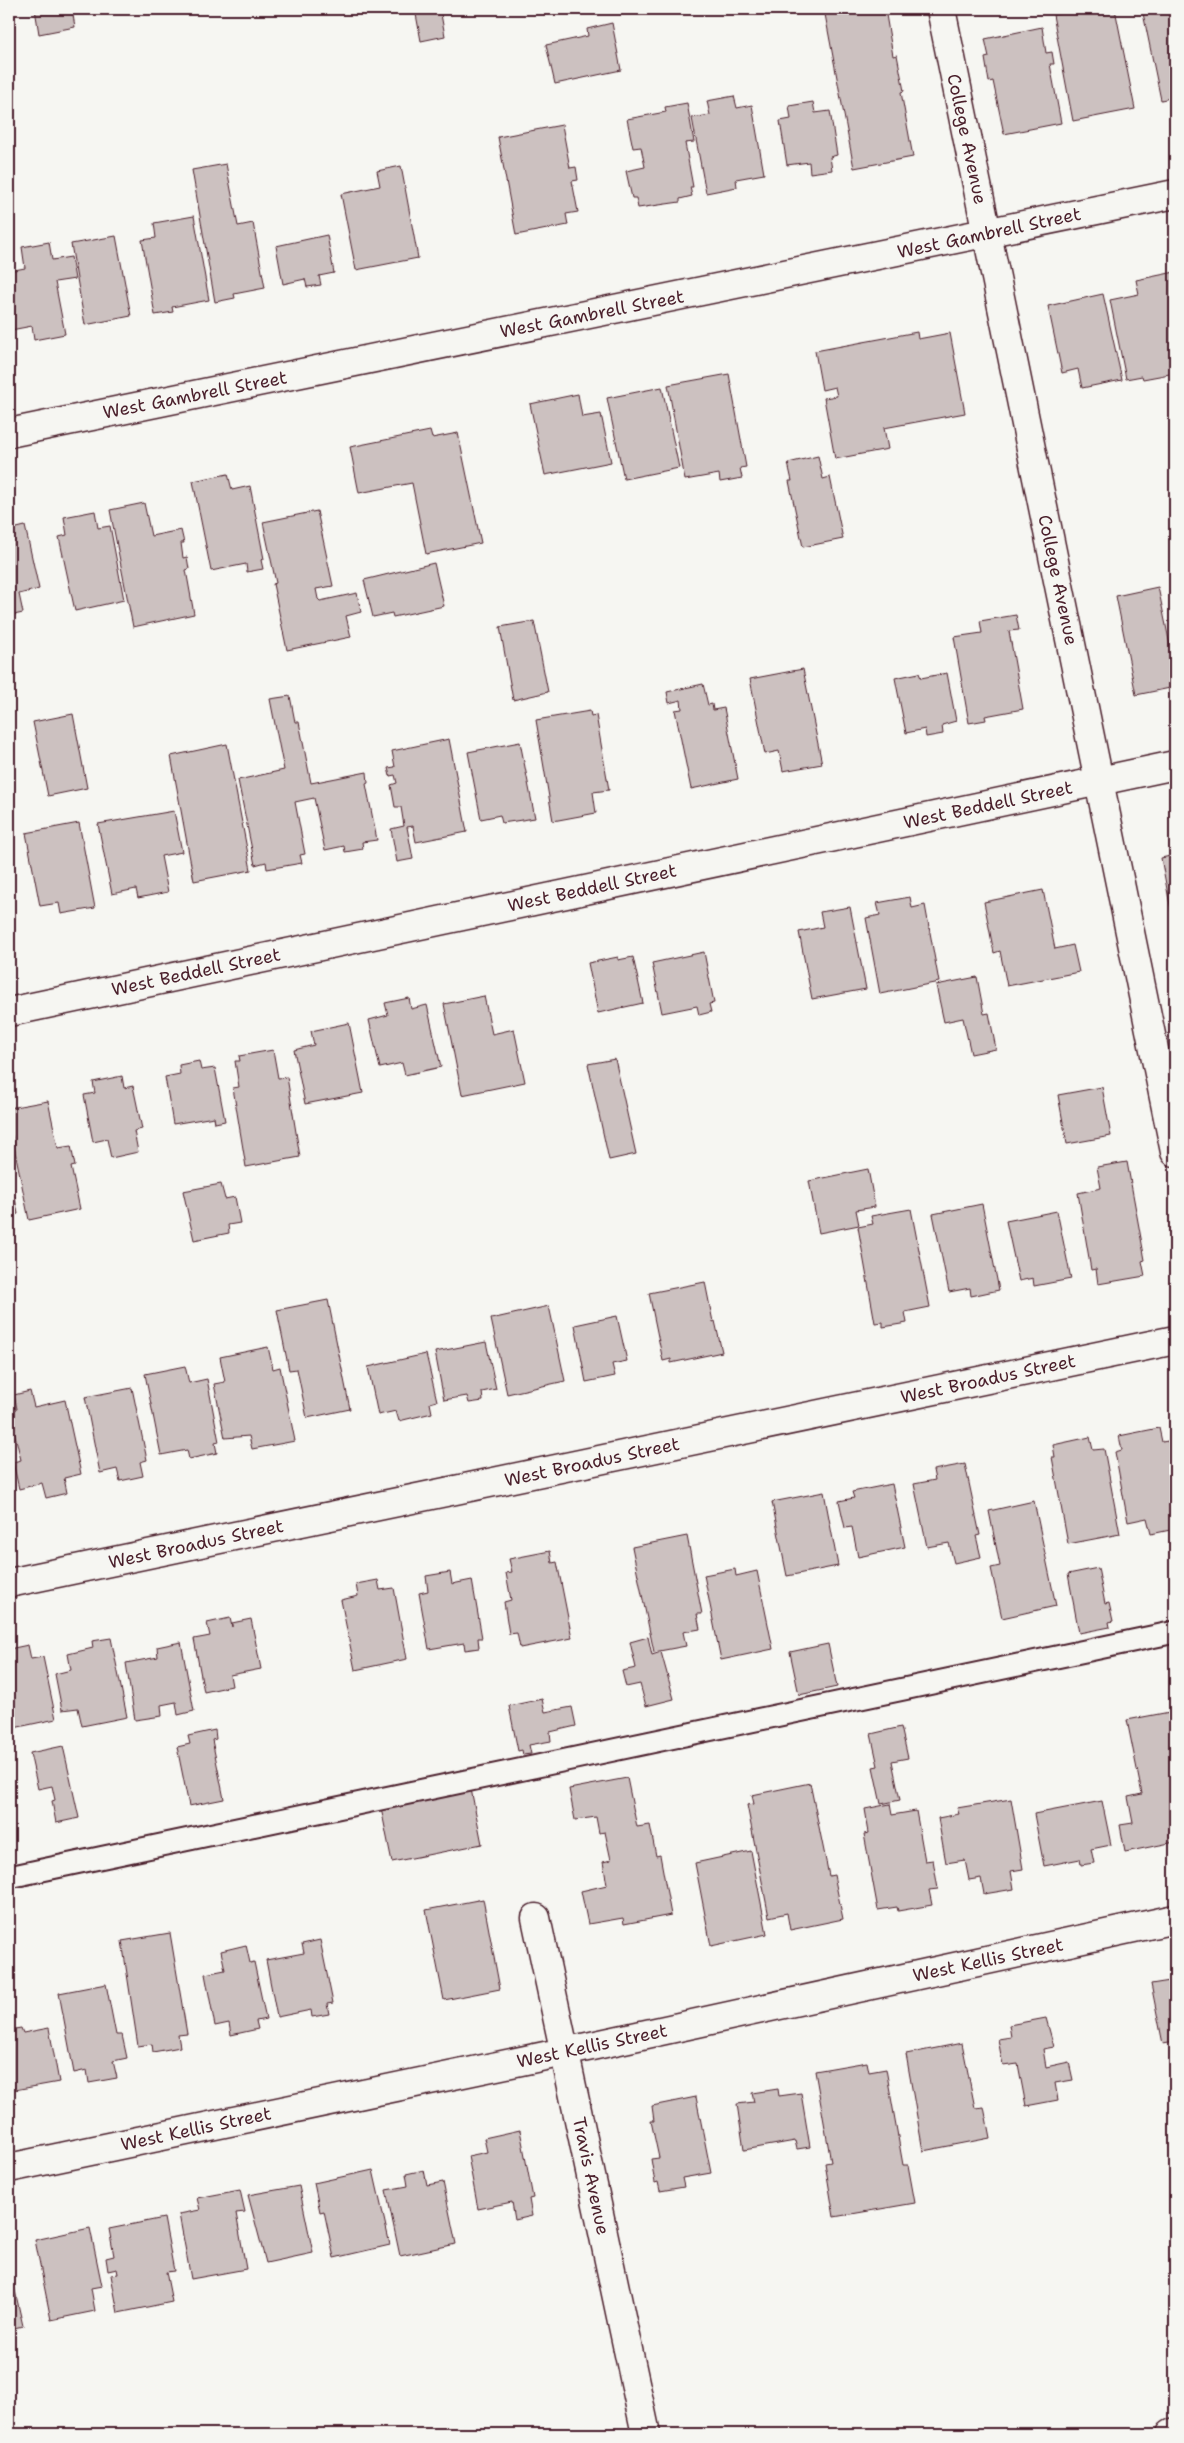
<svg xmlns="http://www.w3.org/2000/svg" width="1184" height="2443" viewBox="0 0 1184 2443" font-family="'Shantell Sans',sans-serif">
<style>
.building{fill:#ccc1c0;stroke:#4a1f2b}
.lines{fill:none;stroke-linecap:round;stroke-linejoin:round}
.service-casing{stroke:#4a1f2b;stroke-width:25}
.minor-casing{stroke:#4a1f2b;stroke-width:31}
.secondary-casing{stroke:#4a1f2b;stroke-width:31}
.service{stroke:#f6f6f2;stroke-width:21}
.minor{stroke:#f6f6f2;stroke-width:28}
.secondary{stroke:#f6f6f2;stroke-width:28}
.labels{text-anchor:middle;stroke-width:4.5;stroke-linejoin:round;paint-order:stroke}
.street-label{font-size:18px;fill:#4a1f2b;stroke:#f6f6f2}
</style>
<rect width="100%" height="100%" fill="#f6f6f2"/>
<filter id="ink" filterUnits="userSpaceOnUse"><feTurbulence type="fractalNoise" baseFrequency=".02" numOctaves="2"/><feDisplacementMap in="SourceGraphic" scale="10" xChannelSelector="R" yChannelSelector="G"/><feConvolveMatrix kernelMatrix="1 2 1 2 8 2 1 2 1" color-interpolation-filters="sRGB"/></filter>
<g filter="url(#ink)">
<path class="building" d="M35,9H72L75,27L39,34Z
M415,9H440L445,36L421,41Z
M824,9H885L893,56L897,55L904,91L901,92L913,157L854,168Z
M1073,9H1115L1135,109L1073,121L1053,15L1073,11Z
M1164,9H1175V97L1161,100L1143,13Z
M612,23L621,70L555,84L546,45L588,36L587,29Z
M1042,27L1046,53L1052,52L1054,64H1050L1061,123L1004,134L993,81L989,82L985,58L989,57L985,39Z
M734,96L737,108L752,105L764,174L736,179L737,187L706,193L692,118L710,115L707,101Z
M813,102L815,113L830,111L837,155L830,157L832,170L810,173L809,162L787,165L780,121L791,119L789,106Z
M687,103L694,142L685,143L693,187H690L692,196L680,199V202L638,208L636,198H632L626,171L645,167L641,147L633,148L627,119L666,112L665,107Z
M562,125L570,168L576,167L578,180L572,181L578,212L566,214L568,225L516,235L498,137Z
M226,164L238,226L253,223L265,288L234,294L235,298L215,302L192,170Z
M401,166L418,258L356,270L341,194L380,186L377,171Z
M194,216L209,300L172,307L173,312L155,315L142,240L156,238L154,223Z
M327,235L334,273L319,276L321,285L307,287L305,279L283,284L276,246Z
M116,236L131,316L85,325L71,244Z
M49,242L52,260L71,257L75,279L55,282L65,334L34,340L32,326L11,330L9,271L25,268L22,247Z
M1175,272V373L1143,379L1142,376L1126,379L1110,300L1139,294L1136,280Z
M1103,294L1122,380L1082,388L1078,369L1062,373L1048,306Z
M917,332L918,339L950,333L965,413L884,428L888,449L835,459L824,398L837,396L835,387L822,390L815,351Z
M729,374L746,467L740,468L742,478L720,482L719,474L685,480L668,385Z
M662,387L679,468L624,479L607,398Z
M578,394L582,417L601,414L611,462L545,475L530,404Z
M430,431L432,438L458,433L481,543L426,554L412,483L359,493L350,447Z
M818,456L823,479L830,477L843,539L803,547L789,481H792L788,463Z
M228,474L232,490L250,486L264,559L261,560L263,569L247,572L246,564L211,571L193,481Z
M144,503L151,536L181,530L184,543H181L183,558L187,557L189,569L186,570L194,614L133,627L110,510Z
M95,511L98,528L110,526L124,600L75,611L59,537L67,535L64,517Z
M317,511L333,586L316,589L318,599L320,601L357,593L361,612L346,616L351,637L287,650L273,584L276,583L263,522Z
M25,526L39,589L19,594L23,613L9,616V530Z
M434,563L444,606L393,617L392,613L373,617L364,580Z
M1158,587L1170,645L1175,644V687L1136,695L1116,596Z
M1016,615L1019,630L1009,631L1023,709L985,716L986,720L969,723L954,637L982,633L980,621Z
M534,621L548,692L513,700L500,627Z
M803,669L822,764L783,771L779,751L765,754L750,679Z
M919,673L921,678L947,673L956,721L942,725L943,734L926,737L925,729L906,733L895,678Z
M703,684L708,705L712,704L713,710L724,708L738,779L691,789L675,710L682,709L681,700L669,703L667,692Z
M290,696L295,722H299L311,783L367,772L368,783L366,784L377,840L362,842L363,849L345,852L344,846L325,850L314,798L295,802L305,854L300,855L302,863L267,869L266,862L255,865L238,780L284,770L270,699Z
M590,711L591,716L596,715L609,790L593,792L596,813L553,821L536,720Z
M73,714L87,788L48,796L33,722Z
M449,739L467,832L416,842L413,826L407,827L413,859L397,862L391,829L404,826L401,807H395L391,785L397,783L395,775L390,776L388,768L395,767L392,751Z
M520,742L535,818L502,823L500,815L481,819L468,752Z
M227,744L251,870L194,881L171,756Z
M174,811L182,852L161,856L168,892L138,898L136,889L112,894L98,824Z
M79,823L95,908L61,914L59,903L40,906L26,833Z
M1175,855V931L1161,858Z
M1043,890L1055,949L1073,945L1079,972L1007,986L1000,951L994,953L984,902Z
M910,897L912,908L925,905L939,982L880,994L866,918L880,915L877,903Z
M850,907L866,989L812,999L799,932L823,927L820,912Z
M704,952L714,1003L709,1004L711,1012L699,1015L697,1006L662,1013L652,963Z
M618,957V960L633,957L643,1003L598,1013L588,963Z
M977,977L984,1014L989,1013L996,1049L971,1054L963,1018L944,1022L936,985Z
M484,996L492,1034L514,1029L525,1082L462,1095L444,1004Z
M409,998L411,1009L427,1005L441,1067L405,1075L402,1063L380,1068L369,1020L388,1015L385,1003Z
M349,1023L363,1093L305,1104L294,1050L314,1045L311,1031Z
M273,1050L278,1078L287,1077L300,1157L246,1167L233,1088L239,1087L235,1061H240L239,1056Z
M615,1059L636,1154L609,1160L588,1064Z
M199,1061L201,1070L215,1068L225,1121L215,1123L214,1117L173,1124L165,1077L180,1074L179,1065Z
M122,1076L124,1088L133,1086L142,1129L134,1131L138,1152L111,1158L107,1139L93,1142L84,1095L95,1093L93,1082Z
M1102,1087L1111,1136L1067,1144L1058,1095Z
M48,1101L58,1148L71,1146L75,1166L71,1167L80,1209L29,1220L9,1122V1108Z
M1127,1162L1145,1260L1142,1261L1145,1276L1098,1284L1096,1269L1091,1270L1078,1193L1101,1188L1097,1167Z
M9,1167L18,1214L9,1216Z
M868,1169L875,1207L856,1210L859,1225L819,1233L809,1181Z
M221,1184L225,1199L235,1197L240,1223L228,1225L229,1233L194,1240L183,1191Z
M982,1204L999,1290L971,1296L970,1288L949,1292L933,1214Z
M911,1209L930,1307L905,1312L907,1323L883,1327V1322L875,1323L858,1227L873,1224L871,1216Z
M1057,1211L1071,1279L1034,1286L1033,1278L1019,1281L1006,1221Z
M705,1282L713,1322L715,1321L722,1352L671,1363V1359L663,1361L649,1293Z
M328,1300L350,1409L307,1418L297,1369L289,1370L277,1310Z
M549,1306L565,1381L507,1394L491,1319Z
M617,1316L627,1361L612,1364L615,1376L586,1382L575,1325Z
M486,1342L496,1389L482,1392L483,1401L469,1403L467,1396L444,1400L435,1352Z
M268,1347L273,1369L280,1367L295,1441L252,1449L249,1436L225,1438L214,1384L225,1382L220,1357Z
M426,1354L437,1401L430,1403L432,1413L399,1421L396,1411L378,1415L368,1367Z
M185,1366L189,1383L207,1379L219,1442L215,1443L217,1453L189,1459L187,1450L161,1455L145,1374Z
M132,1388L147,1460L140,1462L143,1476L120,1481L117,1469L100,1473L85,1397Z
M30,1391L34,1407L65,1400L81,1474L64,1478L67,1493L46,1498L42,1483L19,1489L13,1462L21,1460L9,1410L17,1409L14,1395Z
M1159,1428L1162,1442L1168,1441L1175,1476V1529L1151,1534L1147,1518L1128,1522L1115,1452L1122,1450L1119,1436Z
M1090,1437L1093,1450L1104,1449L1120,1534L1068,1544L1052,1457H1055L1053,1445Z
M965,1464L980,1535L976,1536L981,1557L954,1563L949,1543L927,1547L914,1484L935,1480L933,1470Z
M892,1484L905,1547L858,1557L852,1527L845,1528L839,1501L854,1498L852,1492Z
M824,1492L838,1566L787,1576L772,1502Z
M1034,1501L1056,1606L1002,1618L991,1568L1000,1566L989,1511Z
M687,1536L702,1614H697L700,1629L683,1632L686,1646L654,1652L632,1547Z
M550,1551L552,1563L557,1562L572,1638L520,1648L517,1633L509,1634L504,1602L511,1600L506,1573L512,1572L509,1559Z
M1098,1568L1105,1604L1109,1603L1113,1621L1109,1622L1110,1627L1079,1633L1068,1574Z
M735,1569L736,1576L757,1571L773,1649L721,1660L704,1575Z
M450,1572L452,1584L472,1580L482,1638H478L479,1648L465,1650L464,1643L429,1649L419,1593L428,1591L426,1576Z
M378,1580L380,1590L394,1588L407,1659L355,1670L341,1600L358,1596L356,1584Z
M230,1618L232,1627V1623L251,1619L261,1669L230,1675L232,1686L204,1692L194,1639L210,1636L207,1623Z
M648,1637L652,1655L661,1652L674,1699L646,1706L640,1684L626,1687L622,1671L636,1668L630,1642Z
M111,1638L127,1717L82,1726L78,1708L62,1710L55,1674L71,1670L68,1654L93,1648L92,1641Z
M181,1642L194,1711L178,1715L176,1702L161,1705L162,1716L135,1720L126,1663L158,1657L157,1647Z
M828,1644L837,1687L799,1695L790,1652Z
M28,1645L31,1659L43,1657L56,1719L9,1729V1649Z
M542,1699L545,1712L572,1707L576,1726L550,1732L551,1741L529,1745L531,1754L523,1755L522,1750L518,1751L509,1706Z
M1175,1711V1842L1125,1852L1120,1825L1133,1823L1128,1797L1142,1794L1127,1720Z
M901,1727L908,1758L892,1761L900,1800L881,1804L873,1767L878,1766L871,1734Z
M215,1730L216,1739L212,1740L224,1799L189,1806L177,1747L190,1744L188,1736Z
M63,1746L79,1818L56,1823L52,1801L55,1800L52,1786L38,1789L30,1753Z
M627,1778L637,1827L650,1825L656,1856L660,1855L671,1915L624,1924L623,1918L588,1924L581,1891L607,1885L603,1862L611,1860L605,1832L599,1833L596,1817L575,1820L569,1789Z
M810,1783L829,1876L834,1875L843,1919L790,1930L787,1913L769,1917L747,1805L754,1804L752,1795Z
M471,1789L482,1844L392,1862L381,1808Z
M1011,1799L1023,1869L1011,1871L1014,1889L984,1894L981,1878L969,1880L965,1860L946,1863L938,1818L959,1814L957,1808Z
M1102,1801L1111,1845L1091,1849L1094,1863L1081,1865L1080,1859L1044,1866L1034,1814Z
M890,1804L892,1815L916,1811L925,1861L933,1860L938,1889L929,1890L932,1905L898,1911L897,1907L878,1910L864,1834L869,1833L865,1809Z
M751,1851L767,1934L711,1946L695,1863Z
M483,1899L500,1989L444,2000L426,1910Z
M170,1933L187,2034L178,2035L180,2047L153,2052L152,2044L138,2046L122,1941Z
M320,1940L333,2003L327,2004L329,2014L312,2017L311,2010L277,2017L266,1960L304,1953L302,1944Z
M246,1945L250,1963L254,1962L266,2019L256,2021L258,2029L231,2035L229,2023L215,2026L205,1974L225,1970L221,1951Z
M1170,1981L1171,1990L1175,1989V2042L1163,2044L1151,1984Z
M106,1984L116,2035H122L127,2058L113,2061L117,2078L89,2083L87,2070L74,2073L59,1993Z
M1046,2018L1054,2047L1043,2049L1046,2067L1069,2062L1073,2080L1055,2083L1058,2100L1026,2106L1018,2064L1003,2066L998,2039L1011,2037L1009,2025Z
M21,2028L23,2033L49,2028L59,2082L9,2091V2030Z
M962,2043L975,2108L984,2107L990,2138L923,2151L906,2054Z
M867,2062L869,2072L886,2069L903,2165H908L915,2203L834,2217L825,2163L831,2162L815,2071Z
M778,2089L779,2096L801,2093L810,2147L797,2149L795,2141L744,2150L737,2104L754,2102L752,2093Z
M696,2097L711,2173L682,2178L684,2187L660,2191L658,2182L655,2183L651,2159L659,2158L651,2121H654L652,2106Z
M520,2130L533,2198L529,2199L532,2216L515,2220L512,2202L478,2209L468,2156L487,2152L484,2138Z
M373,2170L390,2245L334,2258L324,2211L320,2212L314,2183Z
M424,2170L427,2185L443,2182L456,2244L400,2256L386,2190L408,2186L406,2174Z
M299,2186L313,2253L266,2263L248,2195Z
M240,2190L245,2212L236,2213L246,2269L191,2279L179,2214L200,2210L197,2198Z
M164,2218L174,2271L166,2272L172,2302L118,2313L111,2275L118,2274L117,2269L108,2271L106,2258L114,2256L109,2229Z
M90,2228L102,2286L91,2288L95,2311L51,2320L35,2240Z
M9,2264L23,2326L9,2329Z"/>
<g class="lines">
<g class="service-casing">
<path id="service" d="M9,1877L1175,1632"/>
</g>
<g class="minor-casing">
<path id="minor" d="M941,9L1175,1152
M9,433L1175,194
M9,1012L1175,765
M9,1583L1175,1340
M536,1918L646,2434
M9,2168L564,2052L1175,1919"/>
</g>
<g class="secondary-casing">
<path id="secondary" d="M1171,2434L1175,2432"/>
</g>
<use href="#service" class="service"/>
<use href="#minor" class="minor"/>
<use href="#secondary" class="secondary"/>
</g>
</g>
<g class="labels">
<g class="street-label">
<text transform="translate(967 139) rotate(78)" y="6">College Avenue</text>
<text transform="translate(989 233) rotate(-12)" y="6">West Gambrell Street</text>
<text transform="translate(592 314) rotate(-11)" y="6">West Gambrell Street</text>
<text transform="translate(195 395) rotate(-11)" y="6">West Gambrell Street</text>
<text transform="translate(1058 580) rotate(78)" y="6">College Avenue</text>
<text transform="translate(988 805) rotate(-12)" y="6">West Beddell Street</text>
<text transform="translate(592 888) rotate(-12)" y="6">West Beddell Street</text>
<text transform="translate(196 972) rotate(-12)" y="6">West Beddell Street</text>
<text transform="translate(988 1379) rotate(-12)" y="6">West Broadus Street</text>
<text transform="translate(592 1462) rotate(-12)" y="6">West Broadus Street</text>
<text transform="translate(196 1544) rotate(-12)" y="6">West Broadus Street</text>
<text transform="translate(988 1960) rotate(-12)" y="6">West Kellis Street</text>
<text transform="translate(592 2046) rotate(-12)" y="6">West Kellis Street</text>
<text transform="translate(196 2129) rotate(-12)" y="6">West Kellis Street</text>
<text transform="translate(591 2176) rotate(78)" y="6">Travis Avenue</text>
</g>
</g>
<rect width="1184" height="2443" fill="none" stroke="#f6f6f2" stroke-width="30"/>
<rect x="15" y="15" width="1154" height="2413" fill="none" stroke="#4a1f2b" stroke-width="2" filter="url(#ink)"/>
</svg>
